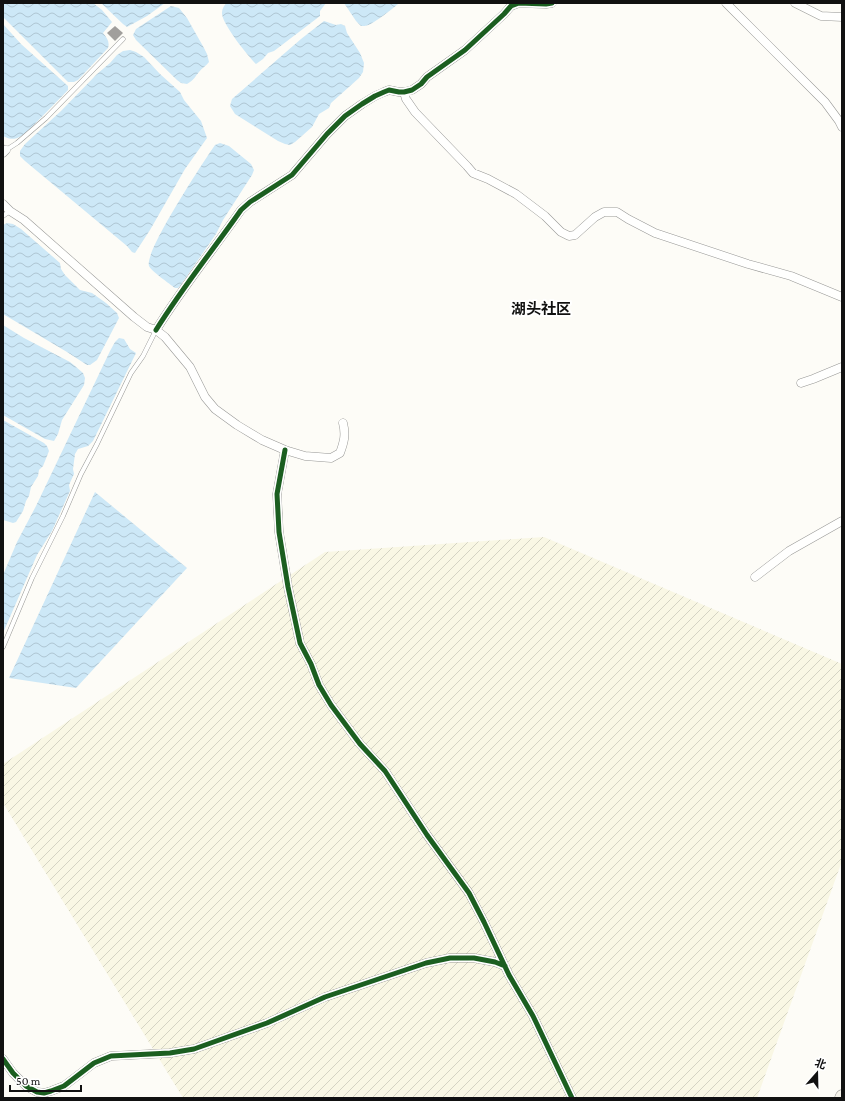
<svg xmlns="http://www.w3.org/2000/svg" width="845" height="1101" viewBox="0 0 845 1101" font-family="'Crimson Pro','Noto Sans SC',serif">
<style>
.farmland{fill:url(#farmland-furrows)}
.water{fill:url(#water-waves)}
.building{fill:#a19f9c}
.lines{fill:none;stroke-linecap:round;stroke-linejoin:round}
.service-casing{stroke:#979795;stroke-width:5}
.minor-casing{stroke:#979795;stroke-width:9}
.secondary-casing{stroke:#8e8d8b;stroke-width:13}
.service{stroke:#fffffe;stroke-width:4}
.minor{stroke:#fffffe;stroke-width:8}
.secondary{stroke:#f6f4eb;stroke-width:12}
.cycleway-casing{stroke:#fff;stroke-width:8}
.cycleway{stroke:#1b5e20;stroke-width:5}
.labels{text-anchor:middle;stroke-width:4;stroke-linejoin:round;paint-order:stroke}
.quarter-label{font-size:15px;font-weight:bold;fill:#111;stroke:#fff}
</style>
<defs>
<pattern id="farmland-furrows" width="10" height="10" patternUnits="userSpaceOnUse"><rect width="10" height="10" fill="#f9f7e4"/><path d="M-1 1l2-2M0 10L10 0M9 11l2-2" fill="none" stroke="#d4d3c3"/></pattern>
<pattern id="water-waves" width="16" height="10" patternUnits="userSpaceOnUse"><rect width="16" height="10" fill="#cde8f7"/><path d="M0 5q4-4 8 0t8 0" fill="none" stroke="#afc6d3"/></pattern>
</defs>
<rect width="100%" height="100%" fill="#fdfcf7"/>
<path class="farmland" d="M544,537L842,664V861L757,1098H183L3,803V764L325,552Z"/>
<path class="water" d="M3,3H93L102,10L112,22L103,33C107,38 110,42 108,48L78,80L74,82H68L3,17Z
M101,3H165L147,16L127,27L123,24Z
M227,3H326L320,11V16L274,51L268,53L263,59L256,64C248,56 223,25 222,14C222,10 223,6 227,3Z
M344,3H399C395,7 373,24 368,25C367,26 362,26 361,26L356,21Z
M171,6L179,8L187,18L204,48L207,54L209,62C206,66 202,68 199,72C194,78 194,80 187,84L181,83L177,80L136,40L133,35L136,29Z
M324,21L336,25L341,24L345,26L347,33L360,53L364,63L363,72L359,78L331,103L329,108L319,114L312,127L295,142L290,145L285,144L278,141L235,114L230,106L232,99L301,39Z
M3,24L21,44L68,86V90L26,133C17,139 13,141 3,136Z
M130,50L136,52L144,57L160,74L180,92L184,100L201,121L207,138L185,169L150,230L135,253L132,252L127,246L25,161L20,156V151L25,144L61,111L97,74L110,63L117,55L123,51Z
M220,143L229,146L251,164L254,170L252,175L223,220L216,234L180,286L178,288H175C170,284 151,271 149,266C144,252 204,161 215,145Z
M7,223L13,224L21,229L60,263L61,269L65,275L80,290L92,293L106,303L117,313L119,318L97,360L90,365H87L67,352L3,314V225Z
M3,325L24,338L70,362L75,366L83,373L85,378L84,385L62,420L58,434L54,441L45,439L3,415Z
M119,338L124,339L130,349L136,353L93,441L88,446L78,449L75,454L73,469L74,474L69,485L70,491L52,531L37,555L3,633V575L17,542L36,506L110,351L115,342Z
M3,420L44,443L47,446L49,451L43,466L39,470L38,476L31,487L29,496L26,501L23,511L16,522L13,523L3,520Z
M95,492L187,568L76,688L9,678Z"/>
<path class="building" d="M115,26L123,33L115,41L107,33Z"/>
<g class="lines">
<g class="service-casing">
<path id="service" d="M3,147L6,150L17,143L46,118L123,39
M3,216L10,211
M3,647L32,578L63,516L81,474L97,444L131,373L143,356L156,330"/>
</g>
<g class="minor-casing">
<path id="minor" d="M726,3L825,102L839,121L842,127
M795,3L821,16L842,17
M404,92L406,99L415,112L467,166L473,173L488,179L516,194L545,216L561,232L569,236L575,235L595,217L604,212H617L628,219L655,233L748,264L791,276L842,297
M3,153L6,150
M3,204L10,211L24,220L134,317L147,327L156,330L165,337L190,367L205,397L215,409L237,425L262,440L285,450L305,456L331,458L340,453C344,442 346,435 343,423
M156,330C182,288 213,250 241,210L250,202L292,175L327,134L345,116L362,104L375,96L384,92L389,90L399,92H404L412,90L421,84L427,77L465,50L504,14L511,6L519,3L546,4L552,3
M801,383L813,379L842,367
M285,450L277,494L279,532L288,587L300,643L311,664L319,685L331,705L360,744L385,771L427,835L469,893L484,922L509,975L533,1016L572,1098
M755,577L789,551L842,521
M3,1059L13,1073L26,1086L37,1092L44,1093L51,1091L64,1086L94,1063L111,1056L170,1053L194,1049L267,1023L325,997L426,963L450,958H474L495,962L505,966"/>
</g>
<g class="secondary-casing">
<path id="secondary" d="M841,1098L842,1096"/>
</g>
<use href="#service" class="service"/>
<use href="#minor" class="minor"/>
<use href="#secondary" class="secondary"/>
<g class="cycleway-casing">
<path id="cycleway" d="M156,330C182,288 213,250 241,210L250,202L292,175L327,134L345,116L362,104L375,96L384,92L389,90L399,92H404L412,90L421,84L427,77L465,50L504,14L511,6L519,3L546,4L552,3
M285,450L277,494L279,532L288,587L300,643L311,664L319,685L331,705L360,744L385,771L427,835L469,893L484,922L509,975L533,1016L572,1098
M3,1059L13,1073L26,1086L37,1092L44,1093L51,1091L64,1086L94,1063L111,1056L170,1053L194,1049L267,1023L325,997L426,963L450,958H474L495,962L505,966"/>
</g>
<use href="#cycleway" class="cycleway"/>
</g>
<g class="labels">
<g class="quarter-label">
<text x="541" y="314">湖头社区</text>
</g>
</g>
<rect width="845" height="1101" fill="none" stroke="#111111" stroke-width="8"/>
<g transform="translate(817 1073) rotate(20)" stroke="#ffffff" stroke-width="3" paint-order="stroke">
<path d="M0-3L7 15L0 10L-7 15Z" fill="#111111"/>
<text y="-6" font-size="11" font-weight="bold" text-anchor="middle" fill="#111111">北</text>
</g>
<path d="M10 1085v6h71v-6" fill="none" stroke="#111111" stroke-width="2"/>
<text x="16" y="1085" font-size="12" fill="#111111" stroke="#ffffff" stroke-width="3" paint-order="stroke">50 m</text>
</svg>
